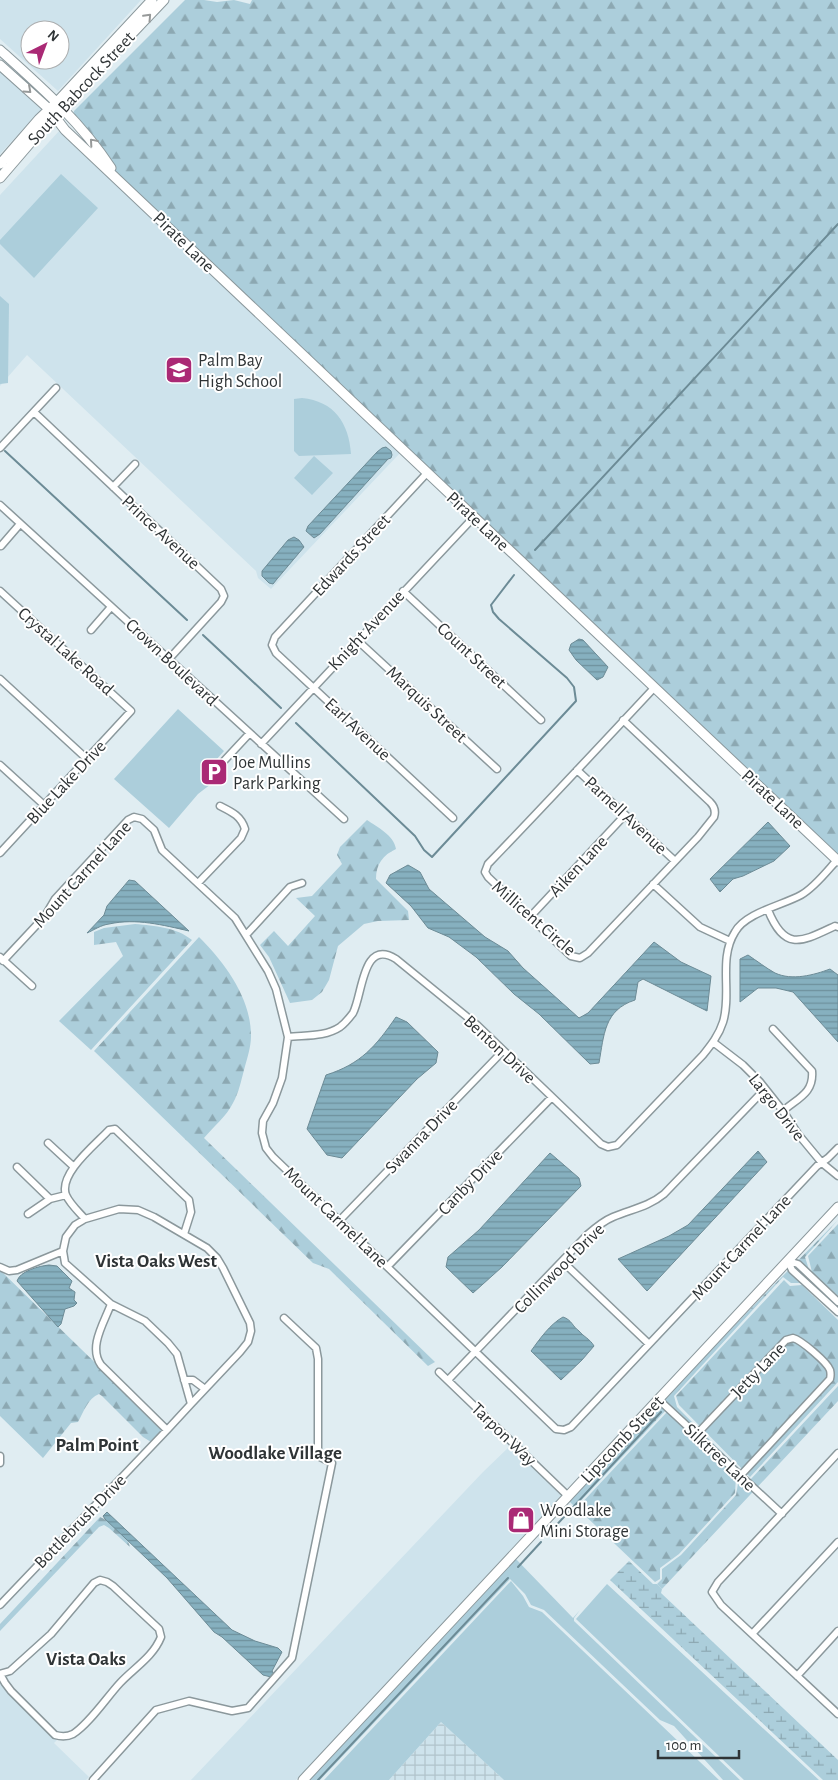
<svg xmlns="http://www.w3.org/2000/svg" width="838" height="1780" viewBox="0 0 838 1780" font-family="'Alegreya Sans',sans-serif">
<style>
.built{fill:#cee3ec;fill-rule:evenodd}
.industrial{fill:url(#industrial-grid)}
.green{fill:#accedb}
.forest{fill:url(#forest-firs)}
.wetland{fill:url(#wetland-marsh)}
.water{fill:url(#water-rules);stroke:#6c8b96}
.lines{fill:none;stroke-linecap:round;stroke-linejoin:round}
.stream{stroke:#6c8b96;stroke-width:2}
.street-casing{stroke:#8b989c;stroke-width:9}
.secondary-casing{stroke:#8b989c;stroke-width:11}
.street{stroke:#fff;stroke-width:6}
.secondary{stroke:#fff;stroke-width:9}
.oneway{stroke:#979a9a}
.labels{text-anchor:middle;stroke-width:4;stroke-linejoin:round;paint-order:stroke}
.street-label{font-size:18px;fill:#2f3436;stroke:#fff}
.poi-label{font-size:18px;fill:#2f3436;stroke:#fff;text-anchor:start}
.neighbourhood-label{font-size:19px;font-weight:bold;fill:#2f3436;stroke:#fff}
</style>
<defs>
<pattern id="industrial-grid" width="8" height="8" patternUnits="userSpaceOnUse" patternTransform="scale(1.25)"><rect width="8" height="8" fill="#cee3ec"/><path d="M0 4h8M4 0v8" fill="none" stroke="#b1c3cb"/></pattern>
<pattern id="forest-firs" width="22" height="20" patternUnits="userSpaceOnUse" patternTransform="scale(1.25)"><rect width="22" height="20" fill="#accedb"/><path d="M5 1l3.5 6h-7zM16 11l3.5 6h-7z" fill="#8ca8b2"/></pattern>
<pattern id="wetland-marsh" width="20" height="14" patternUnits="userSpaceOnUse" patternTransform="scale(1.25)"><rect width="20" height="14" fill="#accedb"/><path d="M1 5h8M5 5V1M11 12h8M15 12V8" fill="none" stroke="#8ca8b2"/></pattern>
<pattern id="water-rules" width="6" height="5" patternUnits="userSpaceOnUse" patternTransform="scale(1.25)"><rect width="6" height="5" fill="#86b0bf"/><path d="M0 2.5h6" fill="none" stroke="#6e909c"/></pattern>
</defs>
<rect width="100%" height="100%" fill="#e0edf2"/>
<path class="built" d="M0,0H141L58,91L0,39ZM30,30H60V60H30Z
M0,71L42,109L0,154Z
M60,130L401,452L271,589L258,578L256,571L27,355L0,386V195Z
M510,1446L563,1496L296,1780H191L483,1472Z
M0,1681L4,1688L57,1740L54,1743L89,1777L86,1780H0Z"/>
<path class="industrial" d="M441,1722L504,1780H389Z"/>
<path class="green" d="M61,174L98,208L34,278L0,244V240Z
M0,296L9,304L8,383L0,384Z
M302,398C334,401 349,423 351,454L299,456L294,451V399Z
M314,456L333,473L312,495L294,478Z
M178,709L224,751L202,776L211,784L198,794L169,828L114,779Z
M515,1558L573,1618L580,1610L574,1618V1621L740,1780H723L674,1726L660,1720L544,1610L531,1605L525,1594L510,1579L320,1780H307Z
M511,1581L523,1596L529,1607L542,1612L719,1780H504L441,1722L389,1780H324Z
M607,1584L819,1780H744L576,1619Z"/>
<path class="forest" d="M185,0H204L217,2L234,0L250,4L252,0H838V861L119,180L72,118L74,111Z
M367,820C377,827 394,835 396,849C383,855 376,864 376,879L408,911L409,920L378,921L364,924L338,946L329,980L322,992L312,1000L290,1003L269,957L260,945L274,931L288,946L315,916L296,898L312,896L342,864L337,855L340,847Z
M135,924C155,926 176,927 192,940L91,1050L59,1021L123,956L116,942L94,945V932L104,928Z
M199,937C224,962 251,997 251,1036C251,1047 247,1059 244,1070C241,1081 239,1092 233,1103C226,1117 214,1126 204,1138L435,1362L428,1366L329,1269L313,1263L94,1051Z
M838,1220L805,1257L810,1273L838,1300V1317L804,1283H791L783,1277L674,1396L677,1407L750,1480L838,1386V1401L662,1589L657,1584L662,1579V1569L681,1555L736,1495L739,1478L666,1410L575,1507L568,1500L760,1299Z
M838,1224V1296L812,1272L808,1256Z
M0,1270L160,1426L161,1431L151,1442L143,1437L102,1396L99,1394C88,1398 83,1413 78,1422L71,1423L43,1458L0,1416Z
M784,1280L790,1286L802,1285L838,1320V1382L750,1477L679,1405L676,1396Z
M667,1412L736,1477L735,1493L679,1554L660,1568V1579L655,1582L577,1508Z
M100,1517C110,1521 128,1536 130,1547L109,1528L104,1525L99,1527L0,1631V1624Z"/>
<path class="wetland" d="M629,1561L653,1584H657L662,1589L661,1593L838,1760V1780H823L610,1580Z"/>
<path class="water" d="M386,447L391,451L392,455L391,458L388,459L320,534L314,538L306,531L308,526L377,452L382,448Z
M294,537L299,540L304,547L277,579L273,584L269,583L262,576V571L288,540Z
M579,639L583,640L608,667L603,677L597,680L576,660L569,650L571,644Z
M768,822L790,846L774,861L743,876L733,879L720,892L710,879Z
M408,865L420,872L429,889L485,937L508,951L523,968L579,1018L588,1013L654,942L681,962L711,976L707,1011L643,979L638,982L635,1000C604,1010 604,1035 599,1063L590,1064L539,1014L514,994L476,957L449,937L428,928L411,906L386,883L390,875Z
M129,880L135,881L189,931C163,925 136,918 109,924C101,925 94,930 87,933L104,915L107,906Z
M748,955C757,961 766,968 775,973C792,981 814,975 830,969L838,975V1042L793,992L776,988H758L740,1002V959Z
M396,1017L407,1022L438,1052L436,1063L417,1079L342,1158L327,1155L307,1129L326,1075C361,1064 376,1046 396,1017Z
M758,1151L767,1162L647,1291L618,1259L669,1236L688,1225Z
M550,1153L579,1178L581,1186L502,1267L473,1293L446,1267L448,1257L479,1230Z
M49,1265L57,1266L72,1281L69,1288L75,1292L74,1300L77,1303L74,1306L65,1309L61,1324L58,1327L17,1281C20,1271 39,1266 49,1265Z
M563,1317C572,1320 572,1326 579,1331C584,1337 590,1339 594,1346L582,1360L561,1380L531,1351C539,1340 550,1324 563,1317Z
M107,1512L232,1630L255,1641L278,1648L282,1652L272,1671L274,1674L271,1677L263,1675L222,1637L214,1632L167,1578L105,1519L103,1516Z"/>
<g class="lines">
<path class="stream" d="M5,451L187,620
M535,550L838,224
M203,635L281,708
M296,723L415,836L424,850L432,857L576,701L574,687L567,678L499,619L493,612L491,605L514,575
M551,1531L661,1412
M518,1567L541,1542
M318,1780L508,1578"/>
<g class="street-casing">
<path id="street" d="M34,412L221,589L224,596L221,602L169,659
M0,448L56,388
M427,473L275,637L272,645L276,653L453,818
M113,487L135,464
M0,505L344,819
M1,546L20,524
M0,591L131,711L0,853
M403,591L541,720
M91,630L111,607
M357,640L497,769
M0,679L87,759
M623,720L710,802C714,806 716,811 714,817L698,837L588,953L580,958L571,956L488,877L485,872L488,864C544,806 599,747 654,688
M261,744L474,517
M222,763L249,734
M0,765L44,805
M577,770L675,861
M198,883L241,838L245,829C241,816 232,812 220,806
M653,884L700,927L730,941
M768,910C785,952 801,942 835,926L838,927
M530,917L625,815
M246,935L290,887L302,883
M0,957L32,986
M3,961L45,916L55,899L128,820L134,817L142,819L154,830L162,850L235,918L268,971L276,989L288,1037L282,1078L273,1103L263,1121L262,1133L266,1148L273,1157L556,1429L564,1430L571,1427L817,1166L828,1158L838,1148
M773,1029L812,1071C814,1093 798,1098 783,1111
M288,1037C305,1035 325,1037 340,1027C344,1024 350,1017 353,1013C363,994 362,938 396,959L477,1025L601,1144L608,1147L617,1145L703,1055C711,1045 719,1035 723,1022C732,993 718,959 735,932C745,913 783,905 801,895C815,887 827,871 837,860
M713,1042L743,1065L760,1082L783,1111L798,1134L822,1163L838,1176
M48,1143L74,1167
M17,1167L50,1199L66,1195
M28,1214L50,1199
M85,1219C78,1211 70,1204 66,1195C58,1174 96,1144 109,1130L115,1129L189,1200L191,1212L184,1234
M340,1220L503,1051
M562,1261L649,1344
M788,1261L792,1270L838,1312
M788,1261L798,1264L838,1302
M388,1266L552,1097
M0,1267L9,1271L17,1270L63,1251
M111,1304C104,1323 88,1347 101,1365L167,1430
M439,1372L568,1496
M184,1380H193L205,1389
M448,1380L587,1235C595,1228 603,1221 613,1217C632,1209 648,1207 664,1194L765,1089
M658,1399L782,1514
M696,1435L786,1340L793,1338C801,1340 827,1362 830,1370C831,1374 831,1375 830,1379L740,1476
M838,1453L718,1582L712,1592L721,1605L838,1714
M0,1456V1463
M100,1580L107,1582L113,1586L159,1629L161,1637C153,1657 134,1668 120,1683C107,1697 89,1724 73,1734C67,1737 62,1737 55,1735L11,1691L5,1683L0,1674L10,1671L51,1634L94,1583Z
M0,1605L167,1430L191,1404L240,1352L248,1342L251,1331L250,1323L223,1268L217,1258L207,1248L154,1217L138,1210L119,1209L85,1219L75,1225L66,1237L63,1251L65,1263L111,1304L145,1321L168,1343L177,1354L191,1404
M752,1634L838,1542
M797,1676L838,1631
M93,1780L156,1710L189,1701L232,1711L248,1708L292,1658L332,1463L318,1456V1359L316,1348L284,1318"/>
</g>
<g class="secondary-casing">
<path id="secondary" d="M0,50C40,86 81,122 111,168
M0,65L49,109L65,130L838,861
M0,164L39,119L57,102L152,0
M0,178L49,121L164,0
M303,1780L838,1207"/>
</g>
<use href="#street" class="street"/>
<use href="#secondary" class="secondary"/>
</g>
<defs><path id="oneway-chevron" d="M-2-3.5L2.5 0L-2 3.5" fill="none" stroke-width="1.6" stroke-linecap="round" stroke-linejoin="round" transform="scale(1.25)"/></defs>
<g class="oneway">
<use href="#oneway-chevron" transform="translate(148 17) rotate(-47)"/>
<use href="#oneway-chevron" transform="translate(28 90) rotate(42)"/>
<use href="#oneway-chevron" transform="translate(93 142) rotate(-131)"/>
</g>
<defs>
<g id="school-square" transform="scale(1.4375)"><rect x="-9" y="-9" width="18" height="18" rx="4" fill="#aa2975" stroke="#fff"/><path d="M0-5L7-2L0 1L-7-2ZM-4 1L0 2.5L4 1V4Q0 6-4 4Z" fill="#fff"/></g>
<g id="parking-square" transform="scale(1.4375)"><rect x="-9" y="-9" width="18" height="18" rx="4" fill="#aa2975" stroke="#fff"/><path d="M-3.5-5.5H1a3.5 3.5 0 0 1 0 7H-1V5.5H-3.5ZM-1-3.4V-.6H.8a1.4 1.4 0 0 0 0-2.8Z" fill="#fff"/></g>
<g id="shop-square" transform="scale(1.4375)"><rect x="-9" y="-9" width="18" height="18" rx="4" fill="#aa2975" stroke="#fff"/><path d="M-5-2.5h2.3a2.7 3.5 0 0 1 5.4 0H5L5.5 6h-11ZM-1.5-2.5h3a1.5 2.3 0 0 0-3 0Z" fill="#fff"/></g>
</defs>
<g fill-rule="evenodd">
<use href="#school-square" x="179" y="370"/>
<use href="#parking-square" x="214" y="772"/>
<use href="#shop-square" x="521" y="1520"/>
</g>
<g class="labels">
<g class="street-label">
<text transform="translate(81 88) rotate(-47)" y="6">South Babcock Street</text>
<text transform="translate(184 242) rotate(44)" y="6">Pirate Lane</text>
<text transform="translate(478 521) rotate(43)" y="6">Pirate Lane</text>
<text transform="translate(161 532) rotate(43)" y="6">Prince Avenue</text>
<text transform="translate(351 555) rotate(-47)" y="6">Edwards Street</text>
<text transform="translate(366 630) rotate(-47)" y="6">Knight Avenue</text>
<text transform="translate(66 651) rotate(42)" y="6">Crystal Lake Road</text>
<text transform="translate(472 655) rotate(43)" y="6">Count Street</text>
<text transform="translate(172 662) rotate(43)" y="6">Crown Boulevard</text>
<text transform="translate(427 704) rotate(43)" y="6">Marquis Street</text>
<text transform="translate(358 729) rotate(43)" y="6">Earl Avenue</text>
<text transform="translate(66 782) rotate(-47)" y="6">Blue Lake Drive</text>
<text transform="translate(773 799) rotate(43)" y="6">Pirate Lane</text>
<text transform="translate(626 815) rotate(43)" y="6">Parnell Avenue</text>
<text transform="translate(578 866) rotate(-47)" y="6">Aiken Lane</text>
<text transform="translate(82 874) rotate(-48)" y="6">Mount Carmel Lane</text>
<text transform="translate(534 918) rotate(41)" y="6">Millicent Circle</text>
<text transform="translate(500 1049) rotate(43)" y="6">Benton Drive</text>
<text transform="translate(777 1107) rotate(52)" y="6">Largo Drive</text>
<text transform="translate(421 1136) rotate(-46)" y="6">Swanna Drive</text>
<text transform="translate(470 1182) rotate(-46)" y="6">Canby Drive</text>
<text transform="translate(336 1217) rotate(44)" y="6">Mount Carmel Lane</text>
<text transform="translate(741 1247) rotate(-47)" y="6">Mount Carmel Lane</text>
<text transform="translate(559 1268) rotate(-45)" y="6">Collinwood Drive</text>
<text transform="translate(758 1370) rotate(-46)" y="6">Jetty Lane</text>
<text transform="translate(504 1434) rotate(44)" y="6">Tarpon Way</text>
<text transform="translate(622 1439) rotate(-47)" y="6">Lipscomb Street</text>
<text transform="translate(720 1457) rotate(43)" y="6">Silktree Lane</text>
<text transform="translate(80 1521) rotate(-46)" y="6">Bottlebrush Drive</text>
</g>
<g class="poi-label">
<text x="198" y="366">Palm Bay<tspan x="198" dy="21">High School</tspan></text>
<text x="233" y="768">Joe Mullins<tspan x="233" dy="21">Park Parking</tspan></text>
<text x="540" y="1516">Woodlake<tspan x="540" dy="21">Mini Storage</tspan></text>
</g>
<g class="neighbourhood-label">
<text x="156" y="1267">Vista Oaks West</text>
<text x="97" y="1451">Palm Point</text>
<text x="275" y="1459">Woodlake Village</text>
<text x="86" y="1665">Vista Oaks</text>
</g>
</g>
<g transform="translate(45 45) rotate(42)"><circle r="24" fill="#ffffff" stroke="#acaeaf"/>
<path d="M0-4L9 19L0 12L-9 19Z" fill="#aa2975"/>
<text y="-8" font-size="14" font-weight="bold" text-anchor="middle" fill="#2f3436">N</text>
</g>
<path d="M658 1750v8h81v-8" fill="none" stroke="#2f3436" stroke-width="2.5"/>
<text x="666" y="1750" font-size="15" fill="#2f3436" stroke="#ffffff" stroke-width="4" paint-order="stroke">100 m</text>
</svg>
